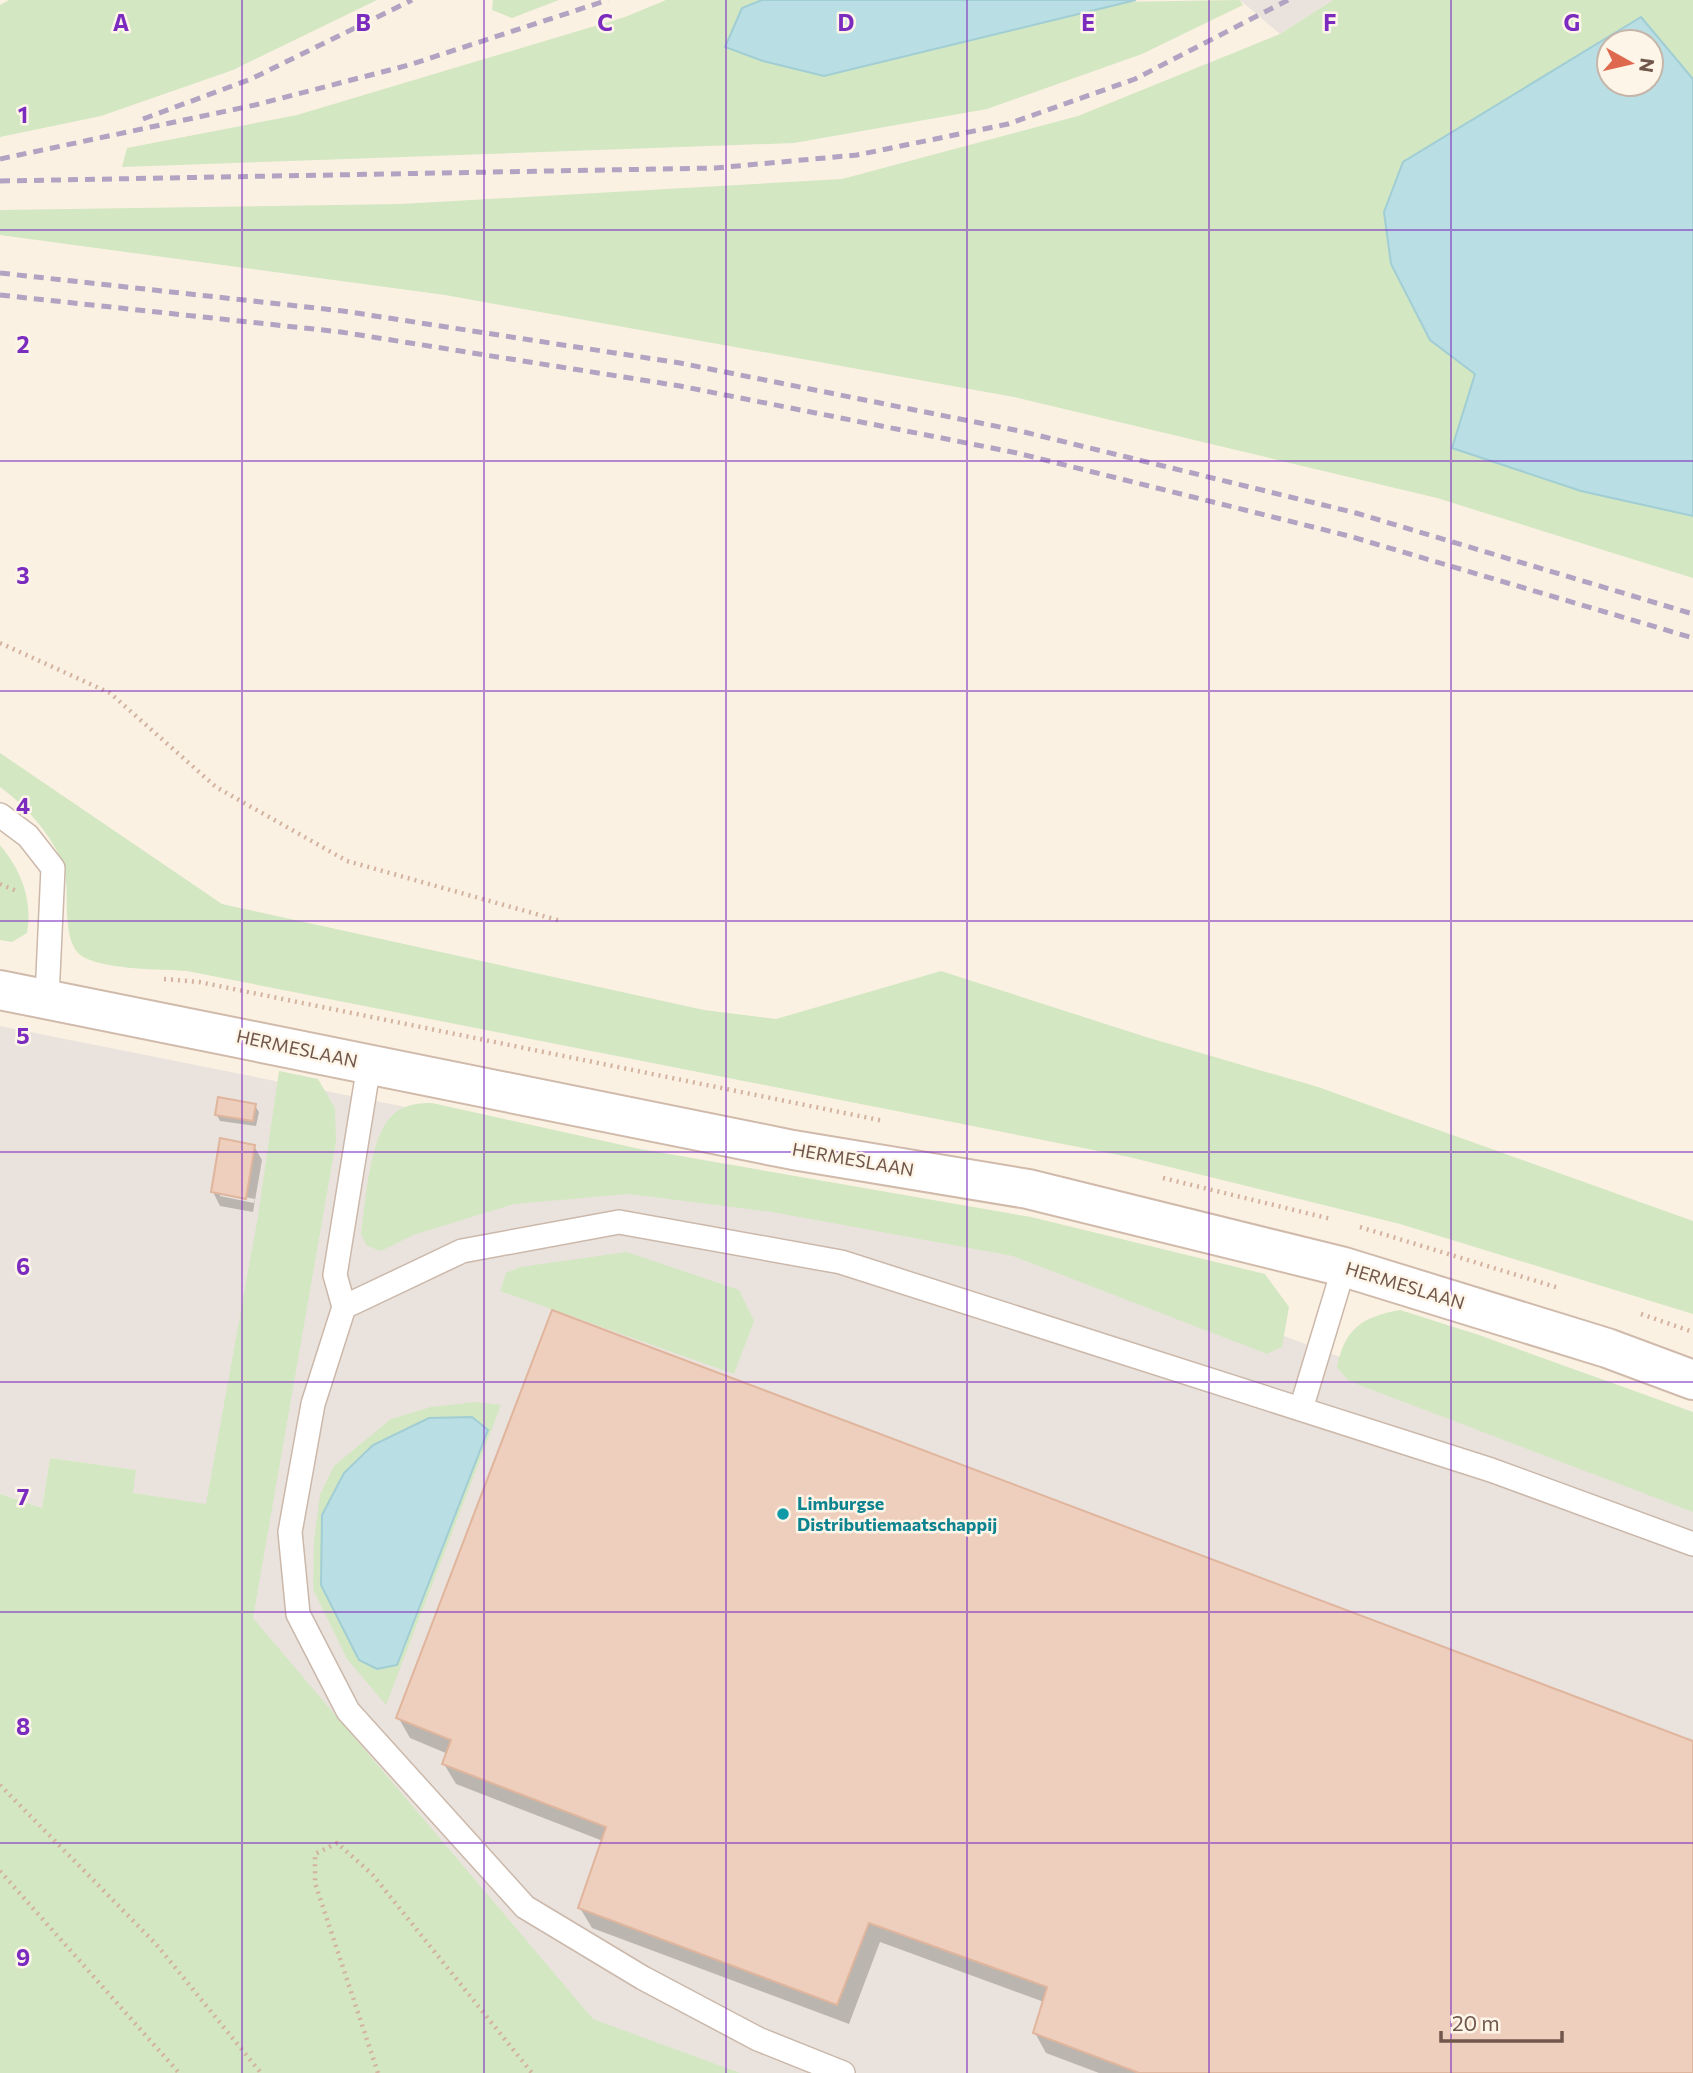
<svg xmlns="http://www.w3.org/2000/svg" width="1693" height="2073" viewBox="0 0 1693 2073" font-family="Commissioner,sans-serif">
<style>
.industrial{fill:#eae3dd}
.green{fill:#d3e7c2}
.water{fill:#b9dee3;stroke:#a0ced4;stroke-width:2;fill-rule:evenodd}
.shadow{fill:#0003;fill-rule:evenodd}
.building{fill:#eecebc;stroke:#e0b59d;stroke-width:2}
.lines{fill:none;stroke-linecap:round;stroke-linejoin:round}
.lane-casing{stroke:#cbb8aa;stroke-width:26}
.secondary-casing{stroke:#d0baab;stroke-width:42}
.path{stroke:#d3b2a0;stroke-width:4.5;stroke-dasharray:2 5;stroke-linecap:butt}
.lane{stroke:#fff;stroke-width:23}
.secondary{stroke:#fff;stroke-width:38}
.rail{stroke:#b3a3c3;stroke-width:5;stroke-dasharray:10 7;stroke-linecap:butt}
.grid{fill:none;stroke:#7b2cbf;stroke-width:2;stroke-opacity:0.55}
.culture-dot{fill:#0f9aa8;stroke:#fef5e9;stroke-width:2.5}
.labels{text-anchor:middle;stroke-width:5;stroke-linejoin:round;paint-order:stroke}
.street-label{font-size:18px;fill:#71574b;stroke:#fef5e9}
.culture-label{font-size:18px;font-weight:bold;fill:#0d838f;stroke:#fef5e9;text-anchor:start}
.grid-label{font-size:23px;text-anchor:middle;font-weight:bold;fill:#7b2cbf;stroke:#fef5e9;stroke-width:5;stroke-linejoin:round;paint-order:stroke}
</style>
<rect width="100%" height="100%" fill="#fbf1e3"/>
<path class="industrial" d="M1240,0H1333L1280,34Z
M0,1026L993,1224L1326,1352L1693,1482V2073H618L132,1493L135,1470L50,1458L42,1508L0,1494Z"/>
<path class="green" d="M9,0H377L233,70L101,116L0,137V5Z
M493,0H559L512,18L492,10Z
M666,0H762L742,8L1240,0L1243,5L1142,54L987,109L794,143L122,167L127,148L297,115L625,17Z
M1333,0H1693V79L1641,18L1403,162L1391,265L1429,340L1475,374L1453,448L1581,491L1693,516V578L1437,498L1014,397L445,295L0,235V210L401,204L842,179L1078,116L1280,34Z
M0,753L222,904L704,1010L776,1019L941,971L1146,1037L1318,1087L1693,1221V1314L1400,1224L1129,1157L187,971C158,969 111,970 85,958C57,944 73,884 62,861C49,832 25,805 0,787Z
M0,845C21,870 33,900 27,933L12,942L0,940Z
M279,1071L318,1079L335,1108L336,1141L253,1618L593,2019L740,2073H0V1494L42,1508L50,1458L136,1470L133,1493L206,1504L258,1216Z
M432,1103L640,1149L1031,1217L1265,1274L1289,1307L1282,1347L1267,1354L1013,1256L772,1212L629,1194L514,1204L413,1235L381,1251L367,1246L361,1234C366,1202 369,1131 396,1112C406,1104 420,1103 432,1103Z
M627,1252L739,1290L754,1321L734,1374L500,1291L506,1273L520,1267Z
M1400,1310L1479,1335L1693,1412V1512L1349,1381L1337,1367C1345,1328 1362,1317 1400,1310Z
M475,1402L501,1405L386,1705L347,1659L313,1589L314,1540L320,1495L334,1466L391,1419L431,1407Z"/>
<path class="water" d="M762,0H1136L824,76L763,61L725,47L742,8Z
M1641,17L1693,79V516L1581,491L1452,448L1475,374L1430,340L1391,264L1384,212L1403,162ZM1609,42H1651V84H1609Z
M472,1417L488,1430L397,1665L377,1669L359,1660L321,1585L322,1515L344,1473L373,1445L429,1418Z"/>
<path class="shadow" d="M255,1106L259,1112L256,1126L220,1121L217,1115Z
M254,1146L262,1160L253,1212L220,1206L213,1192ZM220,1192L255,1199L254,1203L220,1196Z
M398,1717L1693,1743V2073H1099L1046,2053L1035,2033L1044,2002L880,1942L849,2024L592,1928L580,1908L603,1841L456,1784L444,1764L448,1754L410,1738Z"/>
<path class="building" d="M218,1097L256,1104L253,1121L215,1115Z
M220,1138L255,1145L246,1199L211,1192Z
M552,1310L1693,1741V2073H1139L1033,2033L1047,1987L869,1923L837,2005L578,1908L606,1827L442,1764L451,1740L396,1718Z"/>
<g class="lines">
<g class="lane-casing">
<path id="lane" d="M0,815L28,836L53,868L47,997
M344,1307L335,1275L369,1065
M1301,1409L1344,1267
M843,2073L758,2039L643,1978L525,1907L348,1711L298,1614L290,1532L313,1404L344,1307L462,1251L619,1222L841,1262L1491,1470L1693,1544"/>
</g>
<g class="secondary-casing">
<path id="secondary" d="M0,990L793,1150L1028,1189L1344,1267L1607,1348L1693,1380"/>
</g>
<path class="path" d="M0,643L110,693L216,787L347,861L561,921
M0,884L19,892
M164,979L199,982L884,1121
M1163,1178L1331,1219
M1360,1227L1559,1288
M1641,1314L1693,1332
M0,1785L156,1944L261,2073
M0,1871L179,2073
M378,2073L315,1883V1854L337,1843L372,1874L532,2073"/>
<use href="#lane" class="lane"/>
<use href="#secondary" class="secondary"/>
<path class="rail" d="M143,119L251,79L412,0
M0,159L255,105L409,65L608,0
M0,181L715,168L857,155L1008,124L1135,79L1288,0
M0,273L343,311L680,363L1020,431L1356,513L1693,614
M0,295L341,332L680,386L1017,453L1349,536L1693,638"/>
</g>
<path class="grid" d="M242,0V2073M484,0V2073M726,0V2073M967,0V2073M1209,0V2073M1451,0V2073M0,230H1693M0,461H1693M0,691H1693M0,921H1693M0,1152H1693M0,1382H1693M0,1612H1693M0,1843H1693"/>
<circle class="culture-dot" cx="783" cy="1514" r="7"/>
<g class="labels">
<g class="street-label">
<text transform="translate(297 1049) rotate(12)" y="6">HERMESLAAN</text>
<text transform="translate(853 1160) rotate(10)" y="6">HERMESLAAN</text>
<text transform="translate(1405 1286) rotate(17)" y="6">HERMESLAAN</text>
</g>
<g class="culture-label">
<text x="797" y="1510">Limburgse<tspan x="797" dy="21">Distributiemaatschappij</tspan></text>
</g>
</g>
<g class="grid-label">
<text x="121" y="31">A</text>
<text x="363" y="31">B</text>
<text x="605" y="31">C</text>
<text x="846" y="31">D</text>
<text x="1088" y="31">E</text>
<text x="1330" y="31">F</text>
<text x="1572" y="31">G</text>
<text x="23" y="123">1</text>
<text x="23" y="353">2</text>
<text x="23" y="584">3</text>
<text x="23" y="814">4</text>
<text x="23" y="1044">5</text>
<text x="23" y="1275">6</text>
<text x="23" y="1505">7</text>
<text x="23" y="1735">8</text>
<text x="23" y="1966">9</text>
</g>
<g transform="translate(1630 63) rotate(98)"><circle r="33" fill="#fef5e9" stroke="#c6b6aa" stroke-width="2"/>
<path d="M0-5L12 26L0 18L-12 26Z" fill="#de694e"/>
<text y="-10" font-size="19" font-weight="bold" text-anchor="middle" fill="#71574b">N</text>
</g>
<path d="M1441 2031v10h121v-10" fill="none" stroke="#71574b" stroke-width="3.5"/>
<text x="1452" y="2031" font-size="21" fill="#71574b" stroke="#fef5e9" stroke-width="5" paint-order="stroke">20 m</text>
</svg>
